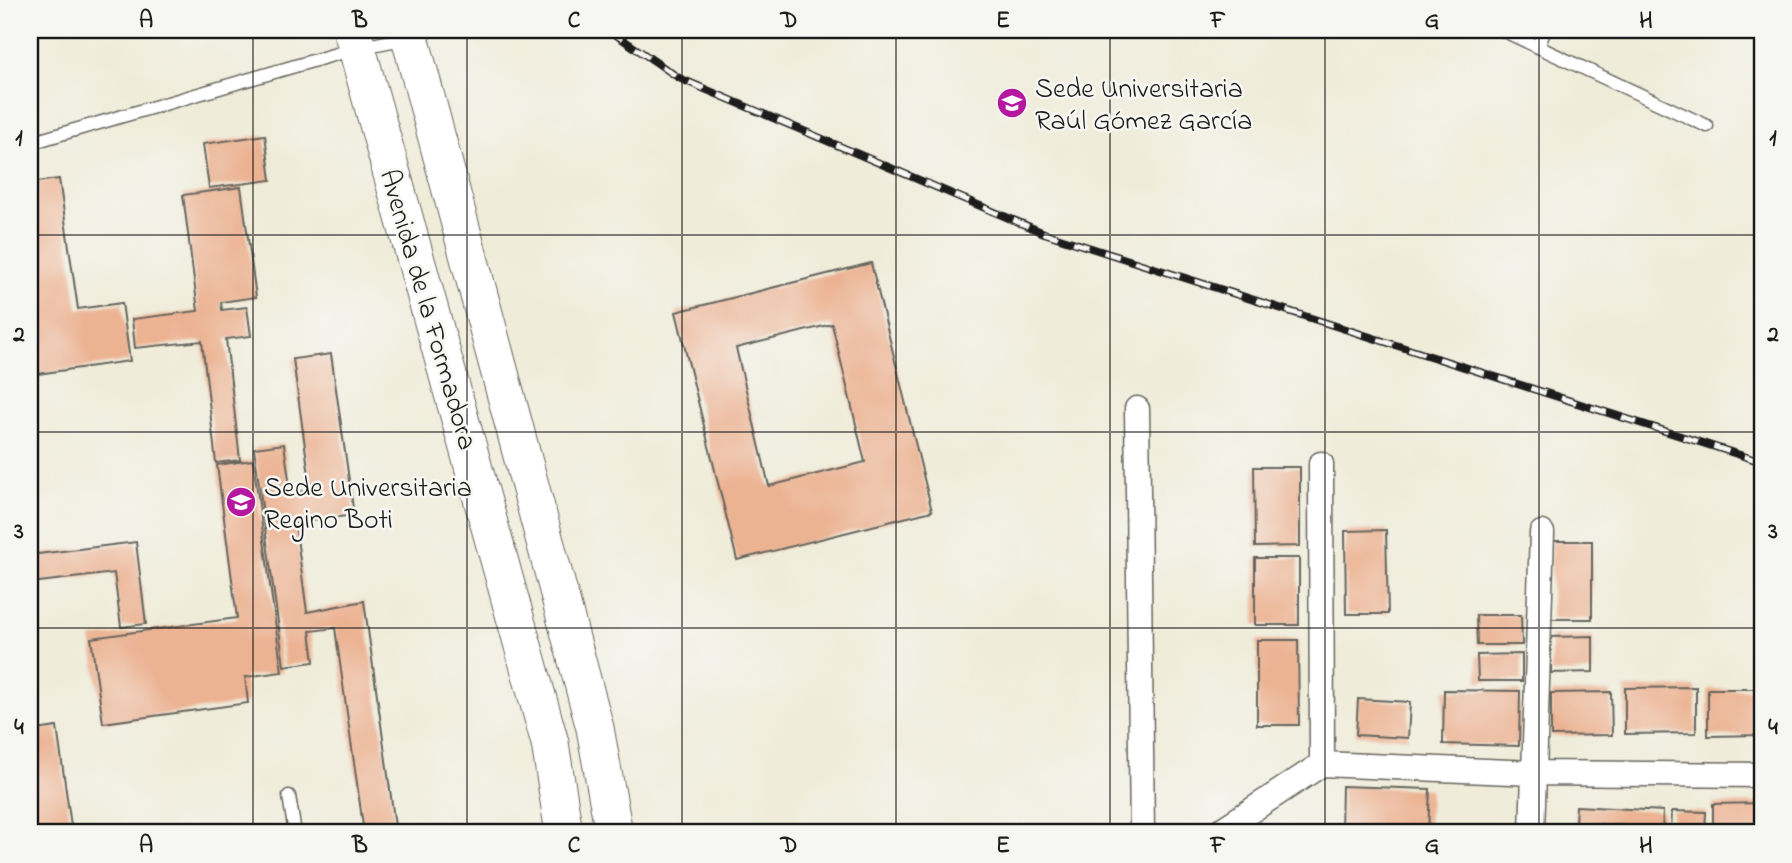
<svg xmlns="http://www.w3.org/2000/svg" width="1792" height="863" viewBox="0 0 1792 863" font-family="'Indie Flower',sans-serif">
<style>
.building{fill:#ecb393;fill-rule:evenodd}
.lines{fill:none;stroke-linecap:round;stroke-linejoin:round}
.lane-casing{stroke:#66655e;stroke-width:15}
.street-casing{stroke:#66655e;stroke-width:27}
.primary-casing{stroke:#66655e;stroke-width:39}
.lane{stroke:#fff;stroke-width:12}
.street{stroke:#fff;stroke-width:24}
.primary{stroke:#fff;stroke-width:37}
.rail-casing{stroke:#1c1c1c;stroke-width:8}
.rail{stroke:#f6f6f2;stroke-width:5;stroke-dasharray:16;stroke-linecap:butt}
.grid{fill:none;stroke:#1c1c1c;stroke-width:2;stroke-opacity:0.55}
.labels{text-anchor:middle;stroke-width:5;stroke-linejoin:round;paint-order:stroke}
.poi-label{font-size:28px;fill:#1c1c1c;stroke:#f6f6f2;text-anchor:start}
.street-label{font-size:28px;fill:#1c1c1c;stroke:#f6f6f2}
.neatline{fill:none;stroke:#1c1c1c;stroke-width:2.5}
.grid-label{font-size:23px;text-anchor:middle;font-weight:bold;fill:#1c1c1c}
</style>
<rect width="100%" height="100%" fill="#f6f6f2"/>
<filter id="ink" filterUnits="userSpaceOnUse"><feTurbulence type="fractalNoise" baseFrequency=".0143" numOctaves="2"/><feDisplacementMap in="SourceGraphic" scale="14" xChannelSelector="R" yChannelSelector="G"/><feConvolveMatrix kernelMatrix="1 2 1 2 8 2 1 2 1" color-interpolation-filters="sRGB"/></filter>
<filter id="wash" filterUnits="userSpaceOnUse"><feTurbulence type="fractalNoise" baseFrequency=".00686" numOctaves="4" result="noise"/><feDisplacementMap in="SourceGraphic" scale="28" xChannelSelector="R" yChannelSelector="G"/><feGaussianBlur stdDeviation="1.57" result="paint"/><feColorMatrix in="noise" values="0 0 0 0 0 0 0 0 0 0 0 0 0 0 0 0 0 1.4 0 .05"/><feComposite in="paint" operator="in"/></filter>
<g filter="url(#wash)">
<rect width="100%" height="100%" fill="#efecd9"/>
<g id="blocks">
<path class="building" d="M265,135L271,180L209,188L203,144Z
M59,179L78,309L122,303L130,361L30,375V316L38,315L30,255V183Z
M241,187L256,297L221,302L222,310L247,307L251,336L226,339L240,460L216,463L202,341L135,348L132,319L198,311L183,195Z
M871,263L932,511L737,560L676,312ZM832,324L865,462L769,486L736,348Z
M331,354L354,515L295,523L307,612L364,601L396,833H364L335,628L310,631L314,662L284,666L254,448L284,444L291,493L311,490L293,359Z
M253,460L282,672L245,677L248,703L103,723L91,638L237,618L217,465Z
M1254,467H1300V546L1255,547Z
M1386,530L1388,614H1346L1345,531Z
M1551,541H1592V619H1551Z
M136,542L146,624L121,627L114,573L30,583V555Z
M1255,558H1299V625H1255Z
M1476,615H1521L1522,645H1477Z
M1593,636V672L1551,673V637Z
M1257,640H1298L1299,725H1257Z
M1522,654V681H1478L1477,655Z
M1696,687V733L1625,734V688Z
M1708,689H1762V735L1708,736Z
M1444,690L1520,691L1519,746L1443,744Z
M1611,692L1612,735L1551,736V693Z
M1358,699L1410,702L1408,738L1356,735Z
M57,727L72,833H30V731Z
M1342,786L1430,789L1428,833H1341Z
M1762,803V833H1713V804Z
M1576,806L1663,811L1662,833H1633V826L1575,823Z
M1672,811L1706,812L1705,833H1671Z"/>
</g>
</g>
<g filter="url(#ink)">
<use href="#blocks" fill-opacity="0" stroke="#66655e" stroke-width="2"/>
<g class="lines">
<g class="lane-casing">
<path id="lane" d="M1502,30L1707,126
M1538,47L1545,30
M30,143L357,48L407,38
M289,796L295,833"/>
</g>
<g class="street-casing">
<path id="street" d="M1137,409L1142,833
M1321,464L1322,764
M1217,833L1322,764L1534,773L1762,775
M1532,833L1542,533"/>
</g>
<g class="primary-casing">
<path id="primary" d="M352,30L550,743L564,833
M408,30L595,728L614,833"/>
</g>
<use href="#lane" class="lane"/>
<use href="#street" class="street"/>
<use href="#primary" class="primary"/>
<g class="rail-casing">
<path id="rail" d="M609,30L679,78L1044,233L1762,462"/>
</g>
<use href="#rail" class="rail"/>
</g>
</g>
<path class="grid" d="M253,30V833M467,30V833M682,30V833M896,30V833M1110,30V833M1325,30V833M1539,30V833M30,235H1762M30,432H1762M30,628H1762"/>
<defs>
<g id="university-disc" transform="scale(1.575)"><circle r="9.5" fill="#b5179e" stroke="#f6f6f2"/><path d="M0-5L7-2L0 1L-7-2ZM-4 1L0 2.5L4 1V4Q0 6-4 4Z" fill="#fff"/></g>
</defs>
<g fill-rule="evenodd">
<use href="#university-disc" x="1012" y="103"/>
<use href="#university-disc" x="241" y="502"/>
</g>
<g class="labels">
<g class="poi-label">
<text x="1035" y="97">Sede Universitaria<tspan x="1035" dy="32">Raúl Gómez García</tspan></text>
<text x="264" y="496">Sede Universitaria<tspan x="264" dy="32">Regino Boti</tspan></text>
</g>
<g class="street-label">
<text transform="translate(430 309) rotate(74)" y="10">Avenida de la Formadora</text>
</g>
</g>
<rect width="1792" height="863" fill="none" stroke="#f6f6f2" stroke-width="77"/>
<rect x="38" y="38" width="1716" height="786" class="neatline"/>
<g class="grid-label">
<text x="146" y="27">A</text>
<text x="360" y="27">B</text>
<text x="574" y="27">C</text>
<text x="789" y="27">D</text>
<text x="1003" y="27">E</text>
<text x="1218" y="27">F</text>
<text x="1432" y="27">G</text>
<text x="1646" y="27">H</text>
<text x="19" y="145">1</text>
<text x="1773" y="145">1</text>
<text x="19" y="341">2</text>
<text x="1773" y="341">2</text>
<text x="19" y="538">3</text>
<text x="1773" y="538">3</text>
<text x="19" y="734">4</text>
<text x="1773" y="734">4</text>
<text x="146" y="852">A</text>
<text x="360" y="852">B</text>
<text x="574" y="852">C</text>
<text x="789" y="852">D</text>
<text x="1003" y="852">E</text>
<text x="1218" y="852">F</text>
<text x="1432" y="852">G</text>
<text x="1646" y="852">H</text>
</g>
</svg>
